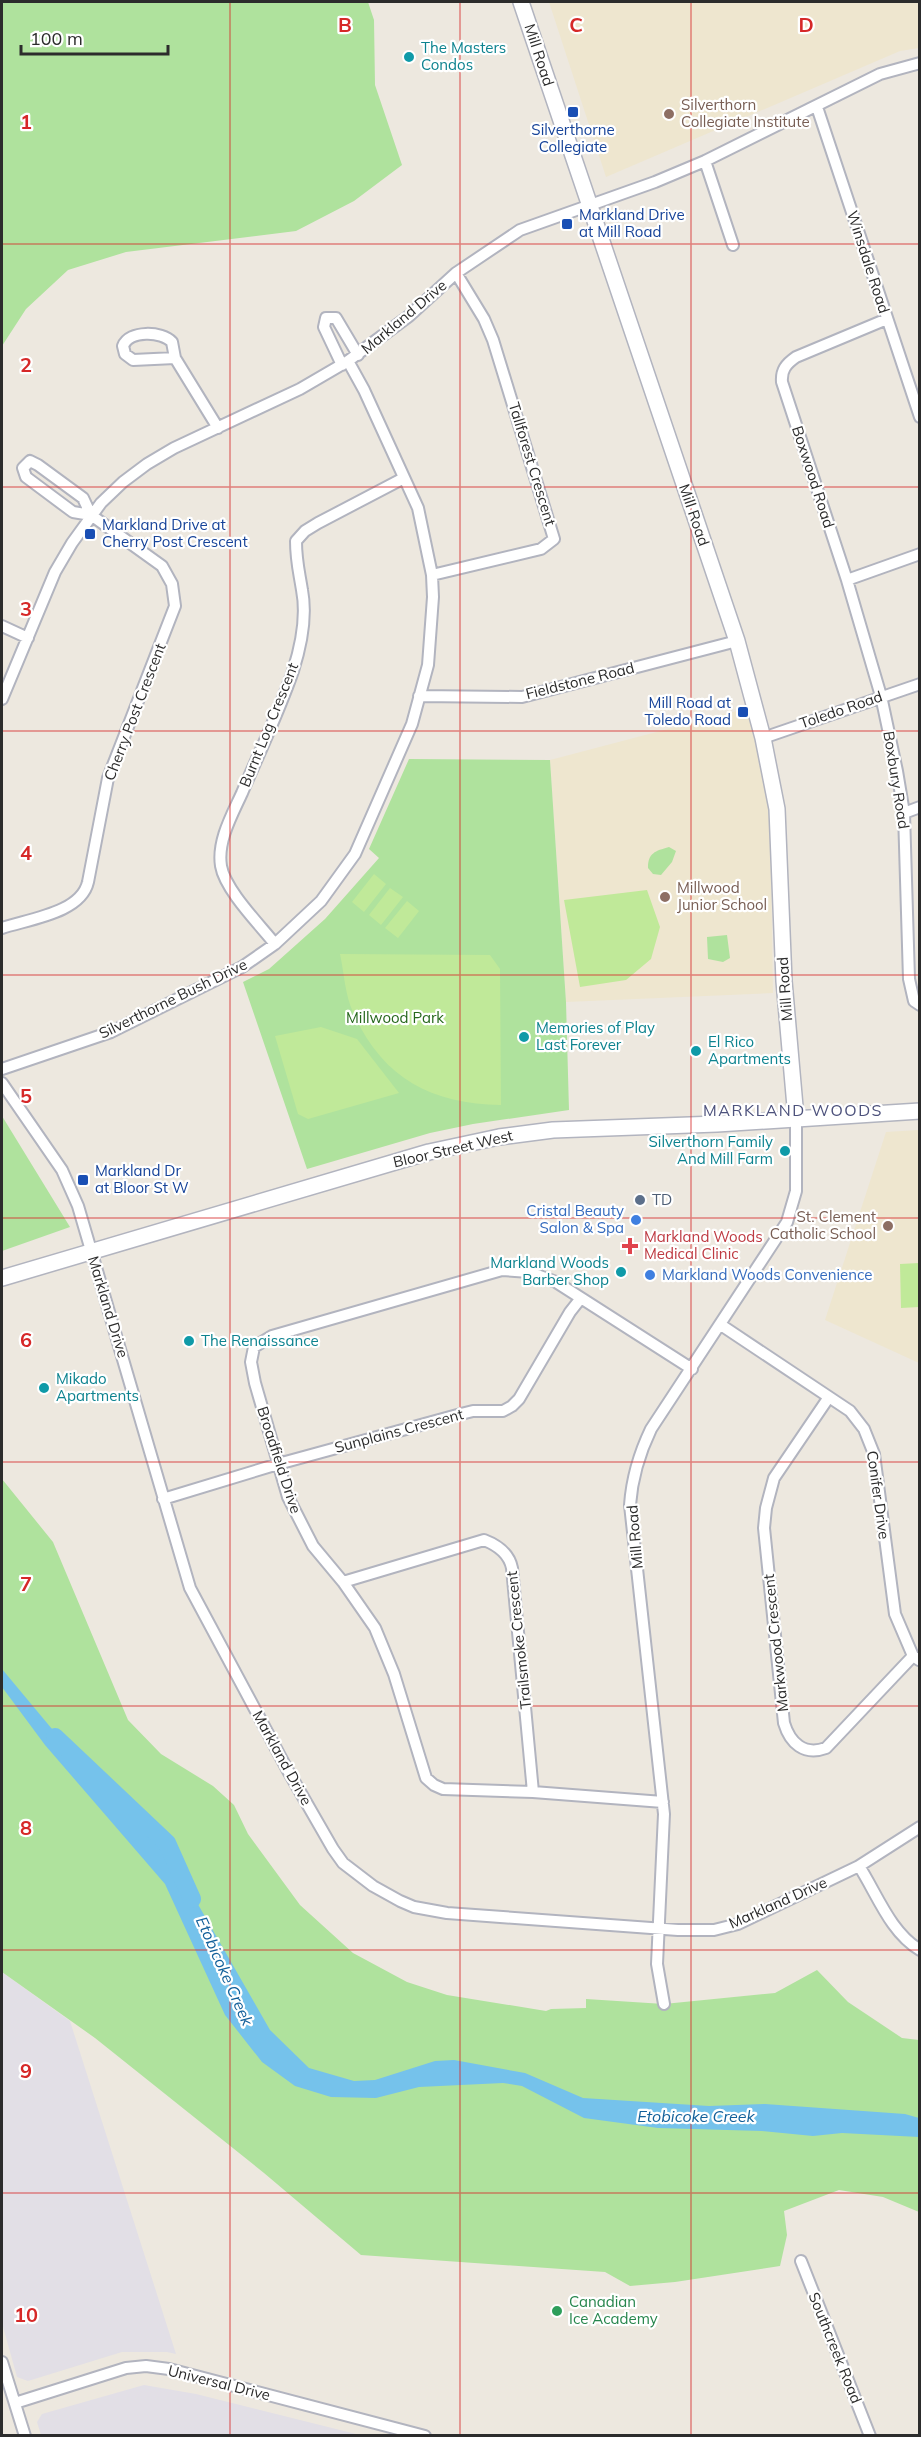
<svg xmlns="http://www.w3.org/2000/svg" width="921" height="2437" viewBox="0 0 921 2437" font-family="Mulish,sans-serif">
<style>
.industrial{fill:#e2dfe6}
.education{fill:#eee6cf}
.green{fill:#afe29d}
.pitch{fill:#c0e999}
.water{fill:#75c2eb}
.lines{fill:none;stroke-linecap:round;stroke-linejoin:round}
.river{stroke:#75c2eb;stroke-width:18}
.street-casing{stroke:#b2b4bf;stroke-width:14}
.secondary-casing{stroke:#b2b4bf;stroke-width:18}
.street{stroke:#fff;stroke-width:10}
.secondary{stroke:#fff;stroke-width:15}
.grid{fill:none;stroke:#d62828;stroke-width:1.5;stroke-opacity:0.55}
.culture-dot{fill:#0f9aa8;stroke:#fff;stroke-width:2}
.transit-dot{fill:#1a4fb4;stroke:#fff;stroke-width:2}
.education-dot{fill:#8d6e63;stroke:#fff;stroke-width:2}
.service-dot{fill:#5c6f8a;stroke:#fff;stroke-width:2}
.shop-dot{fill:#3f7fe0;stroke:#fff;stroke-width:2}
.health-dot{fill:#e0444e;stroke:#fff;stroke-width:2}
.leisure-dot{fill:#2e9e5b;stroke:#fff;stroke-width:2}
.labels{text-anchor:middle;stroke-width:4.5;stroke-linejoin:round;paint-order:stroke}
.culture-label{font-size:15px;fill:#0d838f;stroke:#fff;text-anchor:start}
.street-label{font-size:15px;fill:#2c2c2c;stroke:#fff}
.education-label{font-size:15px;fill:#785e54;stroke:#fff;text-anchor:start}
.transit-label{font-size:15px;fill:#164399;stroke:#fff;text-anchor:start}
.park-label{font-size:15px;fill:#26681d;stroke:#fff}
.service-label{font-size:15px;fill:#4e5e75;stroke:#fff;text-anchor:start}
.shop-label{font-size:15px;fill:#366cbe;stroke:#fff;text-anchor:end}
.health-label{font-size:15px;fill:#be3a42;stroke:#fff;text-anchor:start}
.leisure-label{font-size:15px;fill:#27864d;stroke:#fff;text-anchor:start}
.neighbourhood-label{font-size:16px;letter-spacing:1.5px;fill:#4d527c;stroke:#fff}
.water-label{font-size:16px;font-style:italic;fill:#12609a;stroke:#fff}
.grid-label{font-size:20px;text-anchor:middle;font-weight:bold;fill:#d62828;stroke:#fff;stroke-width:4.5;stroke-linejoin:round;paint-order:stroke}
</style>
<rect width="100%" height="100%" fill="#ede8df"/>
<path class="industrial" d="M2,1972L70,2021L176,2354L167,2352H122L28,2381L17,2377L2,2323Z
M144,2385L196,2394L360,2435H41L37,2422L42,2414Z"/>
<path class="education" d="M549,2H919V48L900,51L606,177Z
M748,708L770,807L773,993L566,1002L550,760Z
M919,1130V1363L825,1320L886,1132Z"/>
<path class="green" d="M2,2H368L374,20L375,85L402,165L354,201L296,231L126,252L68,270L26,309L2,346Z
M409,759L550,760L566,1002L569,1110L473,1124L430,1133L307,1169L243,982L269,969L325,919L379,858L369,849Z
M669,847L676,851L672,862L661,875L653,874L648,868C648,853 655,851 669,847Z
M727,935L730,958L723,962L708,959L707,937Z
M2,1116L70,1227L2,1251Z
M2,1479L53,1542L128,1720L161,1754L213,1786L234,1805L248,1834L300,1905L353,1953L407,1982L447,1995L546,2011L551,2009L586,2008V1999L664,2004L775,1993L817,1970L848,2002L902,2038L919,2040V2212L883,2197L839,2190L784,2211L787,2235L780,2266L675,2282L630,2286L605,2272L361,2255L264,2173L95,2038L2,1972Z"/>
<path class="pitch" d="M374,874L386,884L364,912L352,902Z
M390,888L403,897L381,925L369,915Z
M647,890L660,927L651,959L626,980L580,987L564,900Z
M407,901L419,911L398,938L385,928Z
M340,954L490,955L500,969L501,1105C431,1104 382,1078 353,1012C345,995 344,972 340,954Z
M321,1027L357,1039L399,1093L308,1119L298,1114L275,1036Z
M919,1263V1307L901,1308L900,1264Z"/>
<path class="water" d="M2,1669L82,1765L137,1812L168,1852L270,2030L309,2068L354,2081L375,2080L435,2061L454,2060L525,2073L583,2098L709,2106L765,2104L905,2114L919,2118V2137L842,2133L813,2136L762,2131L658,2128L584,2118L522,2086L503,2083L419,2087L376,2098L331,2097L295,2086L262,2062L225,2015L165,1884L45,1745L2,1687Z"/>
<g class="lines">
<path class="river" d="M55,1737L167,1843L192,1899"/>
<g class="street-casing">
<path id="street" d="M817,107L920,417
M705,161L733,245
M887,319L796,357C786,364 781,370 782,382L847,580L881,696L897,771L904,813L909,979L914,1001L920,1005
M175,358L172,342C162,331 129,330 123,346L125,354L133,360L175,358L218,428
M342,365L324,327L326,318H336L358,355
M30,461L38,465L83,498L91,515L73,512L26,477L23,468Z
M432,575L541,549L554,539L493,340L484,319L456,273
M847,580L920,554
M2,626L28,638
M419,696L522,697L737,641
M2,699L55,572L72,543L101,503L123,482L147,464L174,448L300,389L348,361L409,316L456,273L520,230L655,182L705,161L880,74L920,63
M763,738L920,684
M904,813L920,807
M2,928C29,919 81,913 88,882L108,778L175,606L172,584L162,566L91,515
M275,944C260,925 225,890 221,866C217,841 232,815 242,793C259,753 279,712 293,671C301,646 307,616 302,590C299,571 296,561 296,541L305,531L318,523L404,478
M2,1069L111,1032L242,967L275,944L321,901L355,854L412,724L428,665L433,597L432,575L418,508L364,390L348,361
M2,1083L62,1170L78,1206L190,1588L287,1769L333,1849L343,1863L373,1886L400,1901L414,1907L447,1913L678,1930H714L738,1924L859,1866L920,1827
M721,1325L850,1411L864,1429L874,1454L895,1614L913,1656L919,1660
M829,1397L774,1478L766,1508L764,1528L784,1723C790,1743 804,1756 826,1748L913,1656
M163,1499L278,1464L461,1414L473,1411H503L512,1406L519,1399L570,1312L581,1298
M343,1582L484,1540C497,1545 509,1553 512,1568L533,1792
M663,1802L533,1792L443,1789L434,1785L426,1778L394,1674L375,1628L343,1582L313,1546L288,1497L255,1383L251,1362L254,1347L272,1336L502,1270L529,1272L556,1282L692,1369
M859,1866C877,1894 890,1932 920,1950
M664,2004L657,1964L664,1814L630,1505C632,1477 639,1454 651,1429L787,1222L796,1191V1118
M801,2261L870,2436
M2,2362L25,2436
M15,2403L126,2368L146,2366L169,2369L425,2436"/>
</g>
<g class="secondary-casing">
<path id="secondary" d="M521,2L737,641L763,738L777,809L784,981L796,1118
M2,1278L429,1152L499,1137L553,1130L717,1124L920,1111"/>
</g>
<use href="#street" class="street"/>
<use href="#secondary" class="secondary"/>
</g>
<path class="grid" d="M230,2V2436M460,2V2436M691,2V2436M2,244H920M2,487H920M2,731H920M2,975H920M2,1218H920M2,1462H920M2,1706H920M2,1950H920M2,2193H920"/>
<g class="culture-dot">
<circle cx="409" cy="57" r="6"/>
<circle cx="524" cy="1037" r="6"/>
<circle cx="696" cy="1051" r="6"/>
<circle cx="785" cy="1151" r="6"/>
<circle cx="621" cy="1272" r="6"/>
<circle cx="189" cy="1341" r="6"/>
<circle cx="44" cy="1388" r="6"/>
</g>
<g class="transit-dot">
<rect x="567" y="106" width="12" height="12" rx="3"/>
<rect x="561" y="218" width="12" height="12" rx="3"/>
<rect x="84" y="528" width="12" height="12" rx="3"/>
<rect x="737" y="706" width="12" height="12" rx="3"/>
<rect x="77" y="1174" width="12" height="12" rx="3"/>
</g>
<g class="education-dot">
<circle cx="669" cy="114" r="6"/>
<circle cx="665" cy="897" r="6"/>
<circle cx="888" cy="1226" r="6"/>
</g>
<circle class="service-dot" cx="640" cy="1200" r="6"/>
<g class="shop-dot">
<circle cx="636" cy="1220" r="6"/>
<circle cx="650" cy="1275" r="6"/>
</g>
<path class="health-dot" d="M627 1237h6v6h6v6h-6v6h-6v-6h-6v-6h6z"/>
<circle class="leisure-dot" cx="557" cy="2311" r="6"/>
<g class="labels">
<g class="culture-label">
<text x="421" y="53">The Masters<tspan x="421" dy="17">Condos</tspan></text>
<text x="536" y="1033">Memories of Play<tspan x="536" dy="17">Last Forever</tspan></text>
<text x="708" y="1047">El Rico<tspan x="708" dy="17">Apartments</tspan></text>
<text x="773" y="1147" text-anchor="end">Silverthorn Family<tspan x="773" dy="17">And Mill Farm</tspan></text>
<text x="609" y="1268" text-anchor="end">Markland Woods<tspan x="609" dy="17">Barber Shop</tspan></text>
<text x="201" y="1346">The Renaissance</text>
<text x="56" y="1384">Mikado<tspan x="56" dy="17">Apartments</tspan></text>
</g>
<g class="street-label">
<text transform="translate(539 55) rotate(72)" y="5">Mill Road</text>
<text transform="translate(868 262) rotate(72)" y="5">Winsdale Road</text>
<text transform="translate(404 317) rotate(-40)" y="5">Markland Drive</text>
<text transform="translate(532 464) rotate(73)" y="5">Tallforest Crescent</text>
<text transform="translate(813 477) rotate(72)" y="5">Boxwood Road</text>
<text transform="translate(694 515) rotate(71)" y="5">Mill Road</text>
<text transform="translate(580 681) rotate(-14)" y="5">Fieldstone Road</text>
<text transform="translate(841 710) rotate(-19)" y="5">Toledo Road</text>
<text transform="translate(135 712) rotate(-69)" y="5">Cherry Post Crescent</text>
<text transform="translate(269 725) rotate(-68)" y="5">Burnt Log Crescent</text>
<text transform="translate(896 780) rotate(81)" y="5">Boxbury Road</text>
<text transform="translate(785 989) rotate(-94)" y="5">Mill Road</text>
<text transform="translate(173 999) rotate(-26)" y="5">Silverthorne Bush Drive</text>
<text transform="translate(453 1149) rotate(-13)" y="5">Bloor Street West</text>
<text transform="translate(108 1307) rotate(73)" y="5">Markland Drive</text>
<text transform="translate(399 1431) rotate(-15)" y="5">Sunplains Crescent</text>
<text transform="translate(279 1460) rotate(72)" y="5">Broadfield Drive</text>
<text transform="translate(878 1495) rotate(82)" y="5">Conifer Drive</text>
<text transform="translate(635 1537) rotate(-95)" y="5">Mill Road</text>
<text transform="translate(519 1640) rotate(-96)" y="5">Trailsmoke Crescent</text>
<text transform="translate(776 1643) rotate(-96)" y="5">Markwood Crescent</text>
<text transform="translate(282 1758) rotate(61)" y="5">Markland Drive</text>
<text transform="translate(778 1903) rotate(-24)" y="5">Markland Drive</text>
<text transform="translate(835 2348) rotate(68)" y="5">Southcreek Road</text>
<text transform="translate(219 2383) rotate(14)" y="5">Universal Drive</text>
</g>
<g class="education-label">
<text x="681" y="110">Silverthorn<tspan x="681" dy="17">Collegiate Institute</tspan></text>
<text x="677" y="893">Millwood<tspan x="677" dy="17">Junior School</tspan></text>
<text x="876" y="1222" text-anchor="end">St. Clement<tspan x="876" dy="17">Catholic School</tspan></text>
</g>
<g class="transit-label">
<text x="573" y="135" text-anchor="middle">Silverthorne<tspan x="573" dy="17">Collegiate</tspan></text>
<text x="579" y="220">Markland Drive<tspan x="579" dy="17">at Mill Road</tspan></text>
<text x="102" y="530">Markland Drive at<tspan x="102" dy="17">Cherry Post Crescent</tspan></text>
<text x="731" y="708" text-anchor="end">Mill Road at<tspan x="731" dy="17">Toledo Road</tspan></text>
<text x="95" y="1176">Markland Dr<tspan x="95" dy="17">at Bloor St W</tspan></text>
</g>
<g class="park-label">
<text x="395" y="1023">Millwood Park</text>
</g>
<g class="service-label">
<text x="652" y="1205">TD</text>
</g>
<g class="shop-label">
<text x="624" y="1216">Cristal Beauty<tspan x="624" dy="17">Salon &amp; Spa</tspan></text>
<text x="662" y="1280" text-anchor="start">Markland Woods Convenience</text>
</g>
<g class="health-label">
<text x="644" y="1242">Markland Woods<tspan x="644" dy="17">Medical Clinic</tspan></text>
</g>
<g class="leisure-label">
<text x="569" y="2307">Canadian<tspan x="569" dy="17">Ice Academy</tspan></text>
</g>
<g class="neighbourhood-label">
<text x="793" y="1116">MARKLAND WOODS</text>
</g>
<g class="water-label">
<text transform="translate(225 1971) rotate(66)" y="6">Etobicoke Creek</text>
<text x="696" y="2122">Etobicoke Creek</text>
</g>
</g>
<g class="grid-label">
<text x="345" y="32">B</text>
<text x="576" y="32">C</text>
<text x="806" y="32">D</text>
<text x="26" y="129">1</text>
<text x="26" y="372">2</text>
<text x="26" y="616">3</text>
<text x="26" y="860">4</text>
<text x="26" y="1103">5</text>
<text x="26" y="1347">6</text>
<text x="26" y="1591">7</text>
<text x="26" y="1835">8</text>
<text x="26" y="2078">9</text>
<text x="26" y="2322">10</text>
</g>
<rect width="921" height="2437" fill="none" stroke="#2c2c2c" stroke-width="6"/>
<path d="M21 45v9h147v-9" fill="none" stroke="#2c2c2c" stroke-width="3"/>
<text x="30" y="45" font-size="18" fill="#2c2c2c" stroke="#ffffff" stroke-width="4.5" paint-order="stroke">100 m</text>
</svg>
